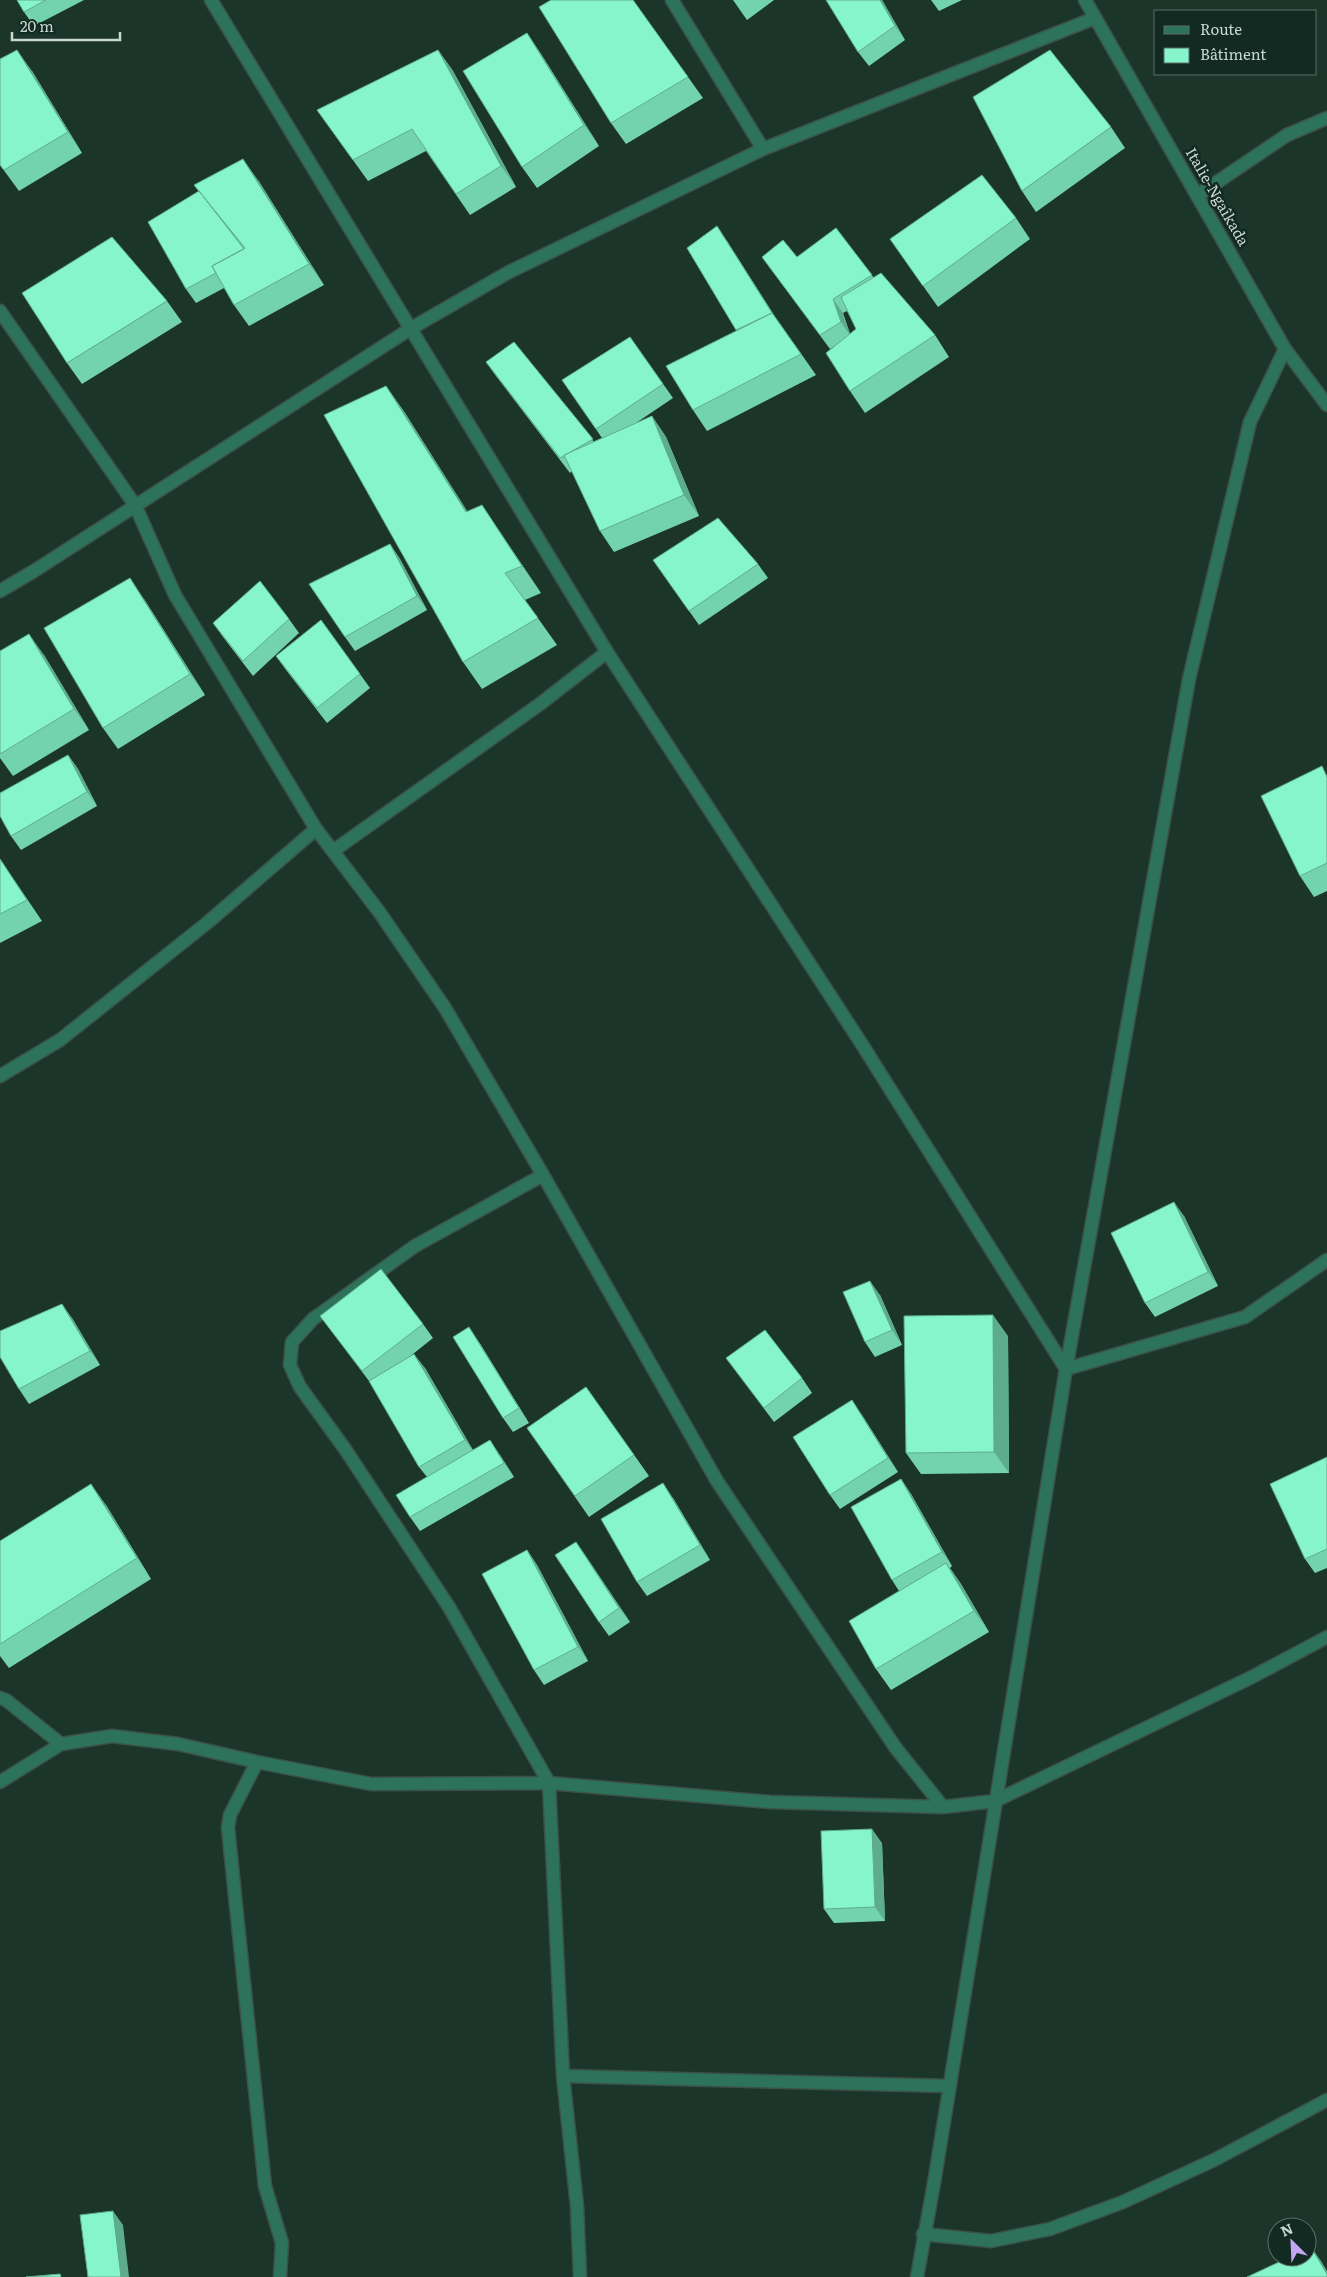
<svg xmlns="http://www.w3.org/2000/svg" width="1327" height="2277" viewBox="0 0 1327 2277" font-family="Literata,serif">
<style>
.lines{fill:none;stroke-linecap:round;stroke-linejoin:round}
.minor-casing{stroke:#3b5249;stroke-width:15}
.minor{stroke:#2d725a;stroke-width:12}
.wall{fill:#74d3af;fill-rule:evenodd}
.shaded-wall{fill:#5eac8f}
.building{fill:#87f5cc;stroke:#5eac8f}
.labels{text-anchor:middle;stroke-width:5;stroke-linejoin:round;paint-order:stroke}
.street-label{font-size:15px;fill:#c9d7d1;stroke:#122a21}
</style>
<rect width="100%" height="100%" fill="#1c352b"/>
<g class="lines">
<g class="minor-casing">
<path id="minor" d="M211,0L607,652L863,1046L1066,1369L1245,1317L1327,1260
M672,0L763,149
M1085,0L1285,349L1327,405
M1198,195L1287,135L1327,118
M0,311L135,505L175,595L316,829L380,913L445,1008L543,1175L717,1481L895,1747L943,1807L995,1801L1252,1677L1327,1637
M0,591L34,571L410,329L509,272L763,149L1095,18
M333,851L540,704L607,652
M0,1076L60,1040L207,923L316,829
M543,1175L415,1246L313,1319L292,1342L290,1365L300,1387L345,1449L449,1607L549,1783L563,2076L577,2206L580,2277
M0,1698L6,1700L61,1744
M257,1762L230,1815L228,1828L265,2186L282,2243L280,2277
M0,1782L61,1744L112,1736L178,1744L257,1762L371,1784L549,1783L770,1802L943,1807
M563,2076L950,2086
M923,2234L991,2241L1050,2229L1123,2202L1214,2160L1327,2100
M917,2277L934,2183L1066,1369L1189,679L1250,422L1285,349"/>
</g>
<use href="#minor" class="minor"/>
</g>
<path class="wall" d="M17,0H84L34,26L24,12Z
M633,0L703,98L626,144L611,123Z
M733,0H774L747,20Z
M882,0L905,40L869,66L858,52Z
M931,0H962L939,11Z
M527,33L541,54L599,146L537,188L522,167Z
M438,50L453,71L516,187L470,215L426,151L368,181L317,110Z
M32,71L82,153L19,191L0,165Z
M1111,127L1125,148L1036,212L1022,191Z
M258,180L324,285L249,326L234,305L224,288L196,303L186,289L199,191L194,185Z
M1016,218L1030,239L938,307L890,239Z
M836,228L874,278L935,335L949,357L865,413L850,391L835,346L830,349L762,257H797ZM847,311L856,329L850,334L843,313Z
M727,241L774,315L816,375L707,431L693,410L737,331L687,248Z
M167,301L182,322L82,384L67,363Z
M630,337L673,398L636,423L652,416L666,437L699,516L614,552L600,531L572,471L570,473L496,376L486,362L514,342L594,442L602,438L562,380Z
M386,386L405,413L467,512L500,532L541,593L525,600L557,645L482,689L463,662Z
M390,544L400,559L427,610L355,651L345,637Z
M653,560L758,564L768,578L699,625Z
M144,599L205,695L118,749L103,728Z
M289,619L299,633L253,676L223,637L213,623Z
M321,620L370,688L327,723L286,670L276,656Z
M0,651L44,655L89,730L13,776L0,758Z
M68,755L78,769L97,806L21,850L11,836Z
M1327,774V891L1314,897L1300,876Z
M0,859L42,921L0,943Z
M1184,1216L1218,1286L1155,1317L1145,1303Z
M880,1295L902,1345L875,1357L865,1342Z
M320,1316L423,1324L433,1338L408,1358L425,1368L473,1450L500,1455L514,1477L420,1531L410,1517L427,1477L419,1467L369,1381Z
M72,1318L100,1365L29,1404L19,1389Z
M1008,1336L1009,1473L921,1474L906,1453Z
M479,1342L529,1423L513,1432L503,1418Z
M726,1358L802,1378L812,1393L774,1422Z
M586,1387L649,1476L589,1517L527,1428Z
M862,1415L898,1472L840,1509L830,1495Z
M1327,1457V1568L1315,1573L1305,1559Z
M901,1479L911,1494L952,1566L950,1568L961,1584L989,1632L891,1690L876,1669L899,1591L892,1580Z
M673,1498L710,1560L647,1596L637,1582Z
M106,1505L151,1579L9,1668L0,1656V1541Z
M576,1542L630,1622L609,1636L599,1622Z
M527,1550L537,1565L588,1661L544,1685L534,1670Z
M882,1843L885,1921L834,1923L824,1909Z"/>
<path class="shaded-wall" d="M880,0H882L905,40L895,26Z
M527,33L541,54L599,146L584,125Z
M17,50L32,71L82,153L68,132Z
M438,50L453,71L516,187L501,166Z
M243,159L258,180L324,285L309,264Z
M717,226L727,241L782,328L772,313Z
M833,299L843,313L851,337L841,322Z
M386,386L405,413L485,539L466,512Z
M652,416L666,437L699,516L684,495Z
M482,505L500,532L541,593L522,566Z
M390,544L400,559L427,610L417,596Z
M130,578L144,599L205,695L190,674Z
M29,634L44,655L89,730L74,709Z
M68,755L78,769L97,806L87,792Z
M1174,1202L1184,1216L1218,1286L1208,1272Z
M870,1281L880,1295L902,1345L892,1330Z
M62,1304L72,1318L100,1365L90,1351Z
M993,1315L1008,1336L1009,1473L994,1452Z
M469,1327L479,1342L529,1423L519,1408Z
M414,1354L425,1368L475,1454L465,1440Z
M852,1400L862,1415L898,1472L888,1458Z
M490,1440L500,1455L514,1477L504,1463Z
M901,1479L911,1494L952,1566L942,1552Z
M663,1483L673,1498L710,1560L700,1545Z
M91,1484L106,1505L151,1579L137,1558Z
M576,1542L586,1556L630,1622L619,1608Z
M527,1550L537,1565L588,1661L578,1647Z
M946,1563L961,1584L989,1632L974,1611Z
M872,1829L882,1843L885,1921L875,1907Z
M113,2211L123,2225L129,2277H121Z
M1311,2247L1321,2261L1327,2271V2274Z"/>
<path class="building" d="M17,0H46L24,12Z
M551,0H633L688,77L611,123L539,7Z
M826,0H880L895,26L858,52Z
M527,33L584,125L522,167L463,71Z
M17,50L68,132L4,170L0,165V59Z
M438,50L501,166L456,194L412,129L353,160L317,110Z
M1050,50L1111,127L1022,191L973,97Z
M243,159L309,264L234,305L212,266L245,248L194,185Z
M982,175L1016,218L923,286L890,239Z
M199,191L244,249L212,266L216,273L186,289L148,222Z
M717,226L772,313L736,330L687,248Z
M836,228L872,275L833,299L841,322L820,335L762,257L783,240L797,257Z
M112,237L167,301L67,363L22,293Z
M881,273L935,335L850,391L826,353L856,329L841,297Z
M772,313L801,354L693,410L666,366Z
M630,337L663,384L596,429L562,380Z
M514,342L593,439L560,458L486,362Z
M386,386L466,512L482,505L522,566L505,573L538,618L463,662L324,415Z
M652,416L684,495L600,531L564,455Z
M718,518L758,564L689,611L653,560Z
M390,544L417,596L345,637L309,584Z
M130,578L190,674L103,728L44,628Z
M260,581L289,619L243,661L213,623Z
M321,620L360,674L317,708L276,656Z
M29,634L74,709L0,754V651Z
M68,755L87,792L11,836L0,816V793Z
M1322,766L1327,777V863L1300,876L1261,796Z
M0,859L27,900L0,914Z
M1174,1202L1208,1272L1145,1303L1111,1233Z
M381,1269L423,1324L362,1371L320,1316Z
M870,1281L892,1330L865,1342L843,1292Z
M62,1304L90,1351L19,1389L0,1357V1331Z
M993,1315L994,1452L906,1453L904,1316Z
M469,1327L519,1408L503,1418L453,1337Z
M765,1330L802,1378L764,1408L726,1358Z
M414,1354L465,1440L419,1467L369,1381Z
M586,1387L634,1455L575,1496L527,1428Z
M852,1400L888,1458L830,1495L793,1437Z
M490,1440L504,1463L410,1517L396,1495Z
M1327,1457V1549L1305,1559L1270,1484Z
M901,1479L942,1552L892,1580L851,1507Z
M663,1483L700,1545L637,1582L601,1519Z
M91,1484L137,1558L0,1644V1541Z
M576,1542L619,1608L599,1622L555,1555Z
M527,1550L578,1647L534,1670L482,1574Z
M946,1563L974,1611L876,1669L849,1621Z
M872,1829L875,1907L824,1909L821,1831Z
M113,2211L121,2277H88L80,2215Z
M1311,2247L1327,2274V2277H1247L1290,2257H1307V2249Z
M60,2274L61,2277H26Z"/>
<g class="labels">
<g class="street-label">
<text transform="translate(1217 197) rotate(60)" y="5">Italie-Ngaîkada</text>
</g>
</g>
<rect x="1154" y="10" width="162" height="65" fill="#122a21" stroke="#5b6f67"/>
<rect x="1164" y="26" width="25" height="8" fill="#2d725a" stroke="#5b6f67"/>
<text x="1200" y="35" font-size="15" fill="#c9d7d1">Route</text>
<rect x="1164" y="48" width="25" height="15" fill="#87f5cc" stroke="#5b6f67"/>
<text x="1200" y="60" font-size="15" fill="#c9d7d1">Bâtiment</text>
<g transform="translate(1292 2242) rotate(336)"><circle r="24" fill="#122a21" stroke="#5b6f67"/>
<path d="M0-4L9 19L0 12L-9 19Z" fill="#c3a7f2"/>
<text y="-8" font-size="14" font-weight="bold" text-anchor="middle" fill="#c9d7d1">N</text>
</g>
<path d="M12 32v8h108v-8" fill="none" stroke="#c9d7d1" stroke-width="2.5"/>
<text x="20" y="32" font-size="15" fill="#c9d7d1" stroke="#122a21" stroke-width="4" paint-order="stroke">20 m</text>
</svg>
